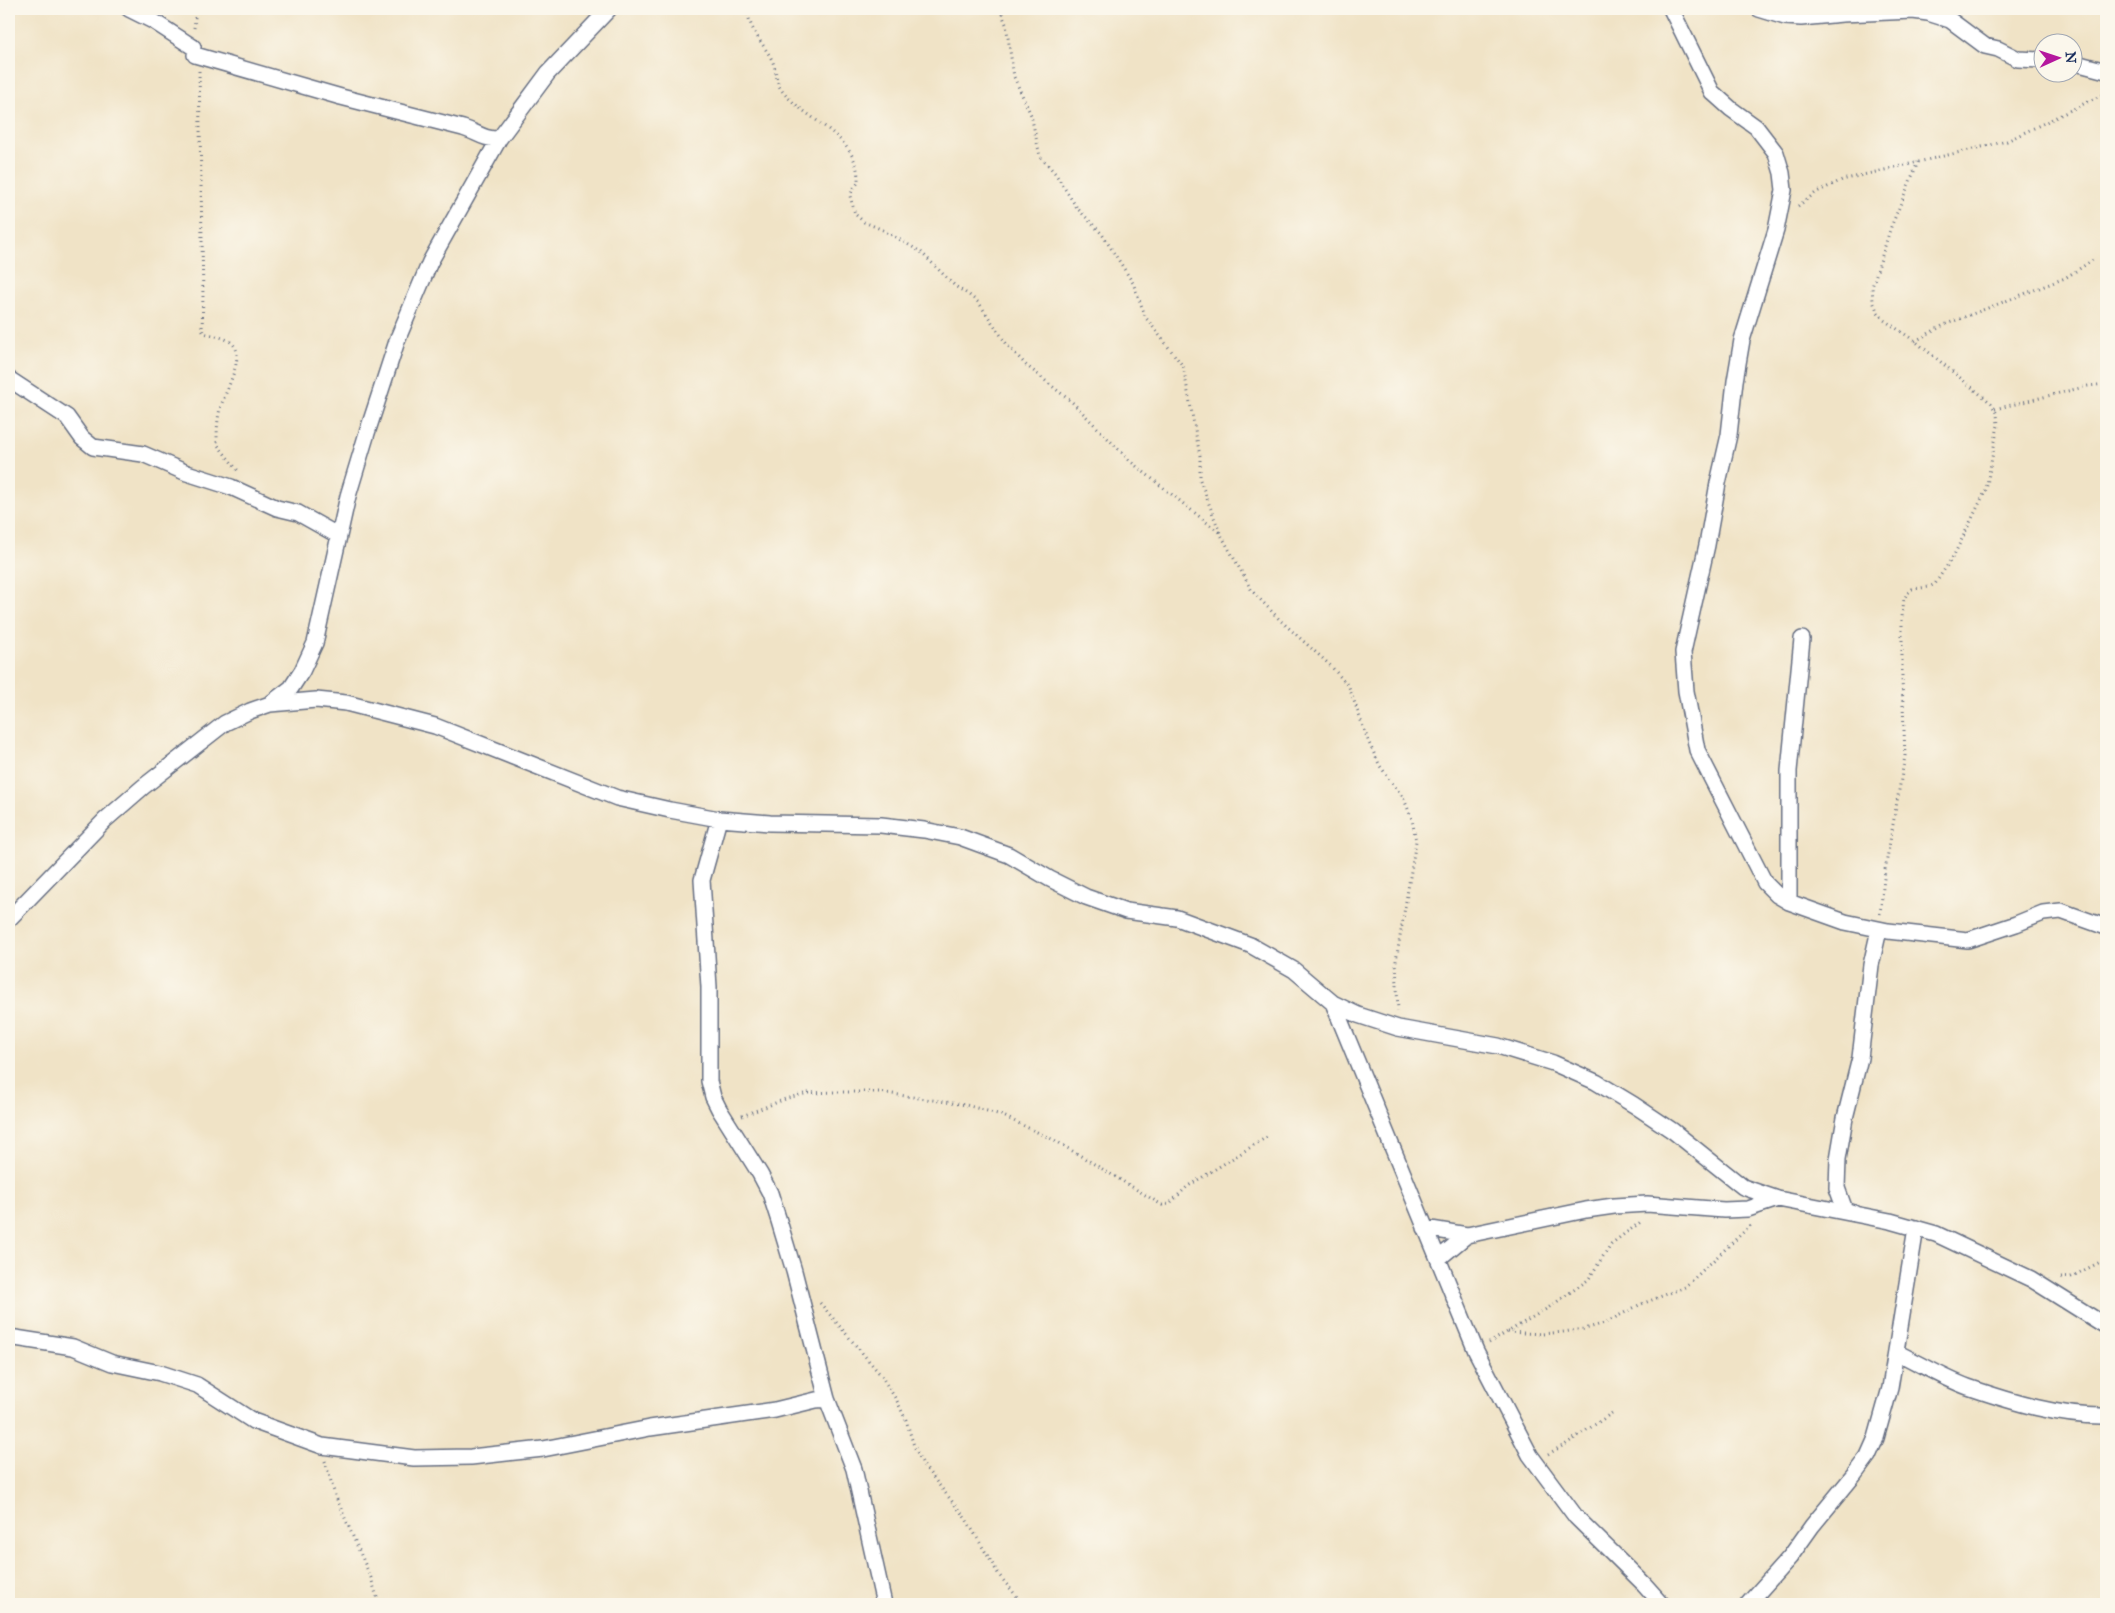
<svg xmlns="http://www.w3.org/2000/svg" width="2115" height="1613" viewBox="0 0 2115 1613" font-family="'IM FELL Great Primer',serif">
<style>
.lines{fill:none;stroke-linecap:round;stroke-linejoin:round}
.street-casing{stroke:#666e82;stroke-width:18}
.path{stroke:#666e82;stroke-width:3;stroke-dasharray:1 4;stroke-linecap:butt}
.street{stroke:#fff;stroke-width:15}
</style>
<rect width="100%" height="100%" fill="#fbf7ec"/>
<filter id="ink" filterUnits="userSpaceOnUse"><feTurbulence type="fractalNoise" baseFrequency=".02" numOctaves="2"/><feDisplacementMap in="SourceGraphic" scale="10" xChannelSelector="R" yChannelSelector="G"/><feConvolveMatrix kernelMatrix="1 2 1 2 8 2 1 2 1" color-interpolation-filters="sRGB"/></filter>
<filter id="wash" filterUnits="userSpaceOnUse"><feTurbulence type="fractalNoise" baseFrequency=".0096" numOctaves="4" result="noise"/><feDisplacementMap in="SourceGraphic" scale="20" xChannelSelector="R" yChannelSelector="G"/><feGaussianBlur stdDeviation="1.12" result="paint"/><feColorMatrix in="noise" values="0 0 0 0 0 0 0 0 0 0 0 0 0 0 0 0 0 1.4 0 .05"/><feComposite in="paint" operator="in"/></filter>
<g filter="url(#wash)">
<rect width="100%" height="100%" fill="#f0e3c6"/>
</g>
<g filter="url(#ink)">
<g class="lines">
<g class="street-casing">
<path id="street" d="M129,9L153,21L193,47
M1671,9L1712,92L1731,109L1756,127L1776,153L1782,173L1784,190L1776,230L1742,340L1735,381L1729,435L1718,483L1707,545L1683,652L1686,691L1697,750L1765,883L1777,895L1789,902L1845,922L1888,931L1968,940L2016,924L2043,913L2061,911L2106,927
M1759,9L1785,17L1801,18L1842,14L1913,11L1928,13L1950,20L1985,46L1998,49L2018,59L2042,60
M195,55L341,97L463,128C479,133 482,139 499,139
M2072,62L2106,71
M9,379L67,417L82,438L93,447L143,454L187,473L231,487L277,508L298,513L339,536
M270,704L291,688L302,671L315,643L348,496L367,433L398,338L430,262L499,139L548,73L609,9
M719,819L702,880L709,987V1081L713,1097L719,1109L760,1174L770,1193L779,1221L794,1271L827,1399L854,1469L884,1604
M1789,902V771L1802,639
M9,919L105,820L143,787L225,723L250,711L270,704L316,700L346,703L435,726L617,798L670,810L719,819L770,823L881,825L924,830L960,837L1009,855L1050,879L1086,897L1126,911L1177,918L1250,945L1294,970L1333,1003L1358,1015L1398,1028L1498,1046L1553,1063L1596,1082L1634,1105L1673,1131L1743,1187L1778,1199L1890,1221L1936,1234L2031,1279L2106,1326
M1333,1003L1476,1351L1530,1455L1576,1517L1644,1584L1662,1604
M1854,1213L1845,1210L1837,1188L1838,1159L1845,1118L1860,1058L1871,965L1879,930
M1425,1228L1467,1235L1586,1210L1614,1206L1647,1204L1724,1210L1748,1209L1778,1199
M1438,1259L1467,1235
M9,1337L73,1347L112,1363L160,1373L197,1385L253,1421L322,1446L414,1458L471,1457L543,1449L650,1428L775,1410L816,1400L827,1399
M1896,1352C1919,1363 1943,1378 1968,1387C2012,1402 2060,1417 2106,1416
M1748,1604L1790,1557L1812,1526L1854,1475L1868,1456L1876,1438L1890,1388L1916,1228"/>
</g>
<path class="path" d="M747,9C750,32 762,41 772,60C777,71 775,82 783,92C808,122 860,136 858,183L853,189L850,196L855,214L864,222L883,230L921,252L955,286L969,295L979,303L1008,346L1026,365L1073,403L1130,461L1220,533
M1000,9L1006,24L1014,77L1031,115L1040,156L1055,173L1077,208L1102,234L1133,283L1146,318L1183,366L1200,456V480L1220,533L1252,591L1281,621L1331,666L1349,687L1369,743L1380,766L1404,799L1412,819L1416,841L1396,961L1398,1013
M2097,9V13L2106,21
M194,28L196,9
M199,71L203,296L202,330L204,333C214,336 229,337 235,347C243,360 224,395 220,409C217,420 217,433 217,444L239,472
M1798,206L1817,192L1842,180L2007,141L2106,93
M1915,341L1944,325L2065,278L2093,260
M1995,409L2088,386L2106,384
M1880,914L1885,870L1905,756L1902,679V617L1904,599L1907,594L1912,589L1929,587L1935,584L1954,555L1986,490L1998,425L1997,414L1991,403L1915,341L1884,320L1877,311L1873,301L1872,287L1891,227L1918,162
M742,1116L788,1098L808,1093L835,1092H879L966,1105L1001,1115L1056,1141L1162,1205L1169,1204L1188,1186L1267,1137
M2061,1278L2071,1277L2106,1259
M820,1303L880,1374L897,1401L906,1420L914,1446L924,1466L966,1519L999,1575L1023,1604
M1508,1332L1542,1334L1563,1332L1585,1329L1605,1323L1639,1305L1685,1287L1751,1225
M1489,1343L1548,1308L1588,1280L1611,1244L1642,1221
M1548,1454L1566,1444L1612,1413
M325,1461L335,1495L371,1578L379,1604"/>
<use href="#street" class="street"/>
</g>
</g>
<rect width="2115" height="1613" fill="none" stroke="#fbf7ec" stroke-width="30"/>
<g transform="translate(2058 58) rotate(87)"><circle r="24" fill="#fbf7ec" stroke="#a1a7b3"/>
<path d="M0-4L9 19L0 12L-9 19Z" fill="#b5179e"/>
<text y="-8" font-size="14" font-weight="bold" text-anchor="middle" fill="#1b2f5e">N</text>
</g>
</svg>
